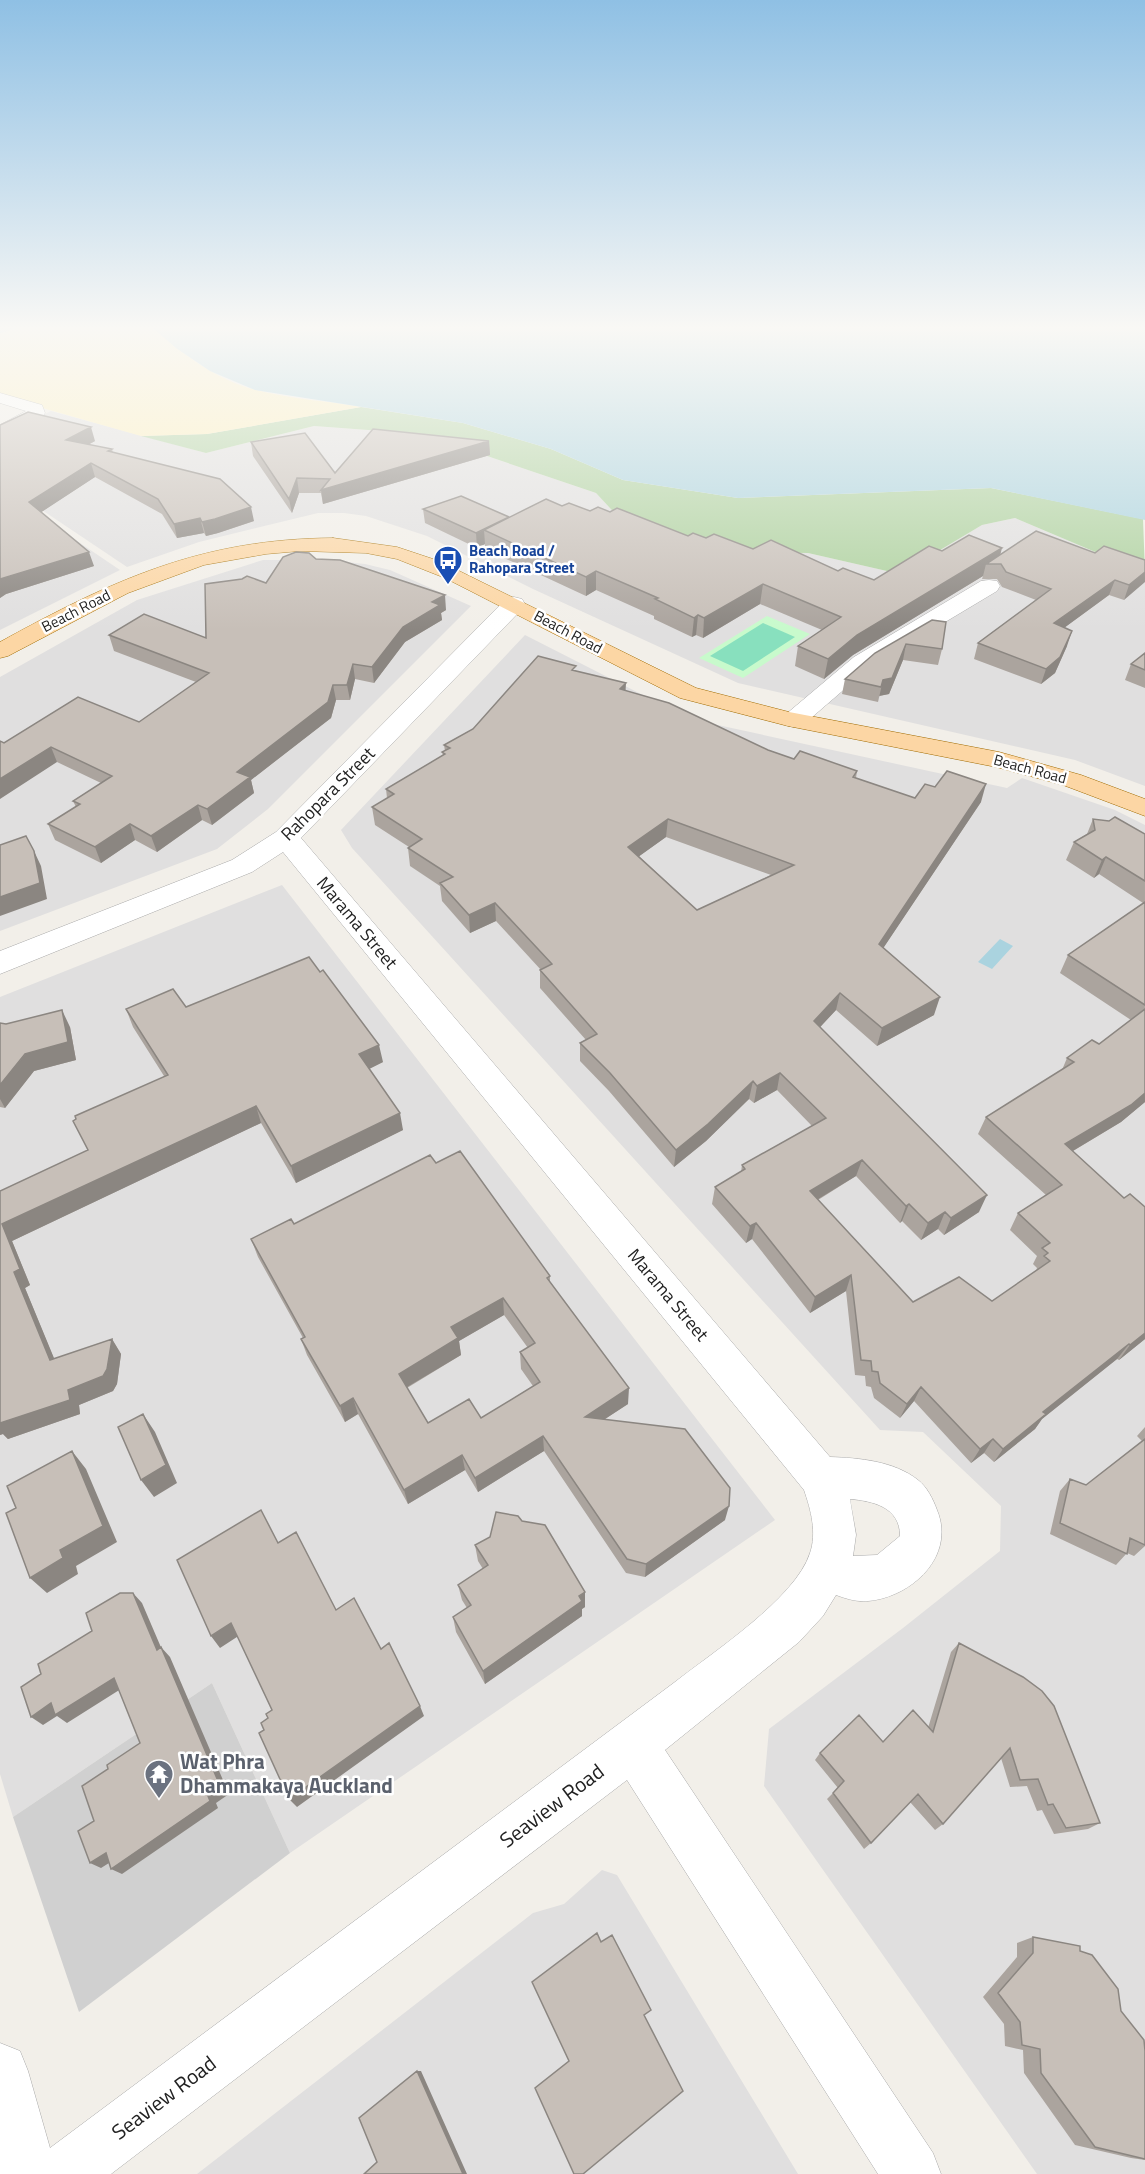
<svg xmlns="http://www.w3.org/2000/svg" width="1145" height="2174" viewBox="0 0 1145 2174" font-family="'Titillium Web',sans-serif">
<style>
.residential{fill:#e0dfdf}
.religious{fill:#d0d0d0}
.forest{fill:#add19e}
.sand{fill:#fff1ba}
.park{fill:#c8facc}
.pitch{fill:#88e0be}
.water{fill:#aad3df}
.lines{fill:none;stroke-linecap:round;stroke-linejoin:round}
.stream{stroke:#aad3df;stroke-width:5}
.minor-casing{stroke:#a9a9a9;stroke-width:1}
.major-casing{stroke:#a06b00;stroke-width:1}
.minor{fill:#fff;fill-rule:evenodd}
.major{fill:#fcd6a4;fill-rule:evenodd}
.wall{fill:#aba49e;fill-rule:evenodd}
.shaded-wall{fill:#8b8681}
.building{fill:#c7bfb8;stroke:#8b8681;stroke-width:1.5;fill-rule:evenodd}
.labels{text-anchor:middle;stroke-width:5;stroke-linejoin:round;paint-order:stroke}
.far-transit-label{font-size:15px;font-weight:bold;fill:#164399;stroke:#fff;text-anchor:start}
.far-street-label{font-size:15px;fill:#222;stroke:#fff}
.street-label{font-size:18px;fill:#222;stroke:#fff}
.near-worship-label{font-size:21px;font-weight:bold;fill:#5b616d;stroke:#fff;text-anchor:start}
.near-street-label{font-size:21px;fill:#222;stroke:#fff}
</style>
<rect width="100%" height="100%" fill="#f2efe9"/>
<path class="residential" d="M51,411L206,453L314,426L422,434L596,493L635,535L747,552L808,553L900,574L982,525L1015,518L1145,573V786L1075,760L738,683L533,589L427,536L366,516L344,513H318L199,542L127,567L24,498L0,436Z
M0,495L18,501L120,570L0,630Z
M263,560H327L365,564L390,570L471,606L268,809L217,849L0,931V677L137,600Z
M525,635L690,719L1007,788L1022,778L1115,810L1145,825V2174H1037L764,1786L769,1729L903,1628L1000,1551L1001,1506L923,1432L880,1430L352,848L341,830Z
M282,885L775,1520L290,1853L212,1683L13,1817L0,1774V997Z
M602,1870L617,1875L798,2174H197L533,1913L564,1904Z"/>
<path class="religious" d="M212,1683L290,1853L79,2012L13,1817Z"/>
<path class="forest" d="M361,407L463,423L551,449L623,480L738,498L991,488L1143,519L1145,573L1015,518L982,525L900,574L808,553L747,552L635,535L596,493L422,434L314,426L206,453L141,436L207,434Z"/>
<path class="sand" d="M0,326H151C181,353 216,380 256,390C290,399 327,401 361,407L207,434L141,436L0,396Z"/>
<path class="park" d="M767,616L810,634L743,678L699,658Z"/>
<path class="pitch" d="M763,623L795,637L743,671L710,656Z"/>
<path class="water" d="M151,326H1145V520L991,488L738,498L623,480L551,449L463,423L255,390L210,371L176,348Z
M1000,939L1013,946L992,969L978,962Z"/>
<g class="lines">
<path class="stream" d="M0,331L15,326"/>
<g class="minor-casing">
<path id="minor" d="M0,393L42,405L45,413L42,417L0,437V425L26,411L0,403Z
M989,580L997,581L1000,586L997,591L870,667L803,725L794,727L785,725L782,720L785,715L854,657L981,581Z
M514,597L522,599L525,604L522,609L301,838L830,1457C859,1458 894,1461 918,1480C927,1487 933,1499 937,1510C956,1556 912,1597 868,1601C857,1602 847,1599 836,1595L823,1616L799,1642L665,1750L933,2153L941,2174H878L627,1780L111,2174H0V2043L20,2051L28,2071L50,2148L675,1682C712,1653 796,1598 810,1553C817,1533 811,1510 804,1490L283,852L252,872L0,974V951L232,860L276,832L506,599ZM850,1499C873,1501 900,1507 900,1536L877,1555L853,1556L856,1535Z"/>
</g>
<g class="major-casing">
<path id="major" d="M333,538L397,547L439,561L696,688L789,712L999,752L1081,775L1145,799V816L1063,785L996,767L788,726L680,698L445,578L397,559L366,553L300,551L266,554L204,565L128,593L8,656L0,658V642C113,580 201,539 333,538Z"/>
</g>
<use href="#minor" class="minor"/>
<use href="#major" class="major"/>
</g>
<path class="wall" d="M0,425L95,441L88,445L112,449L113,453L254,521L218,533L206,536L204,533L177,538L162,514L95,477L41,512L94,566L6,594L0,598Z
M489,441L490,455L323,504L321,493H299L292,513L253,456L251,442L335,473Z
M562,506L590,511L610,512L688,536L706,538L753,549L874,580L942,551L1001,554L1095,553L1145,560L1124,600L1109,595L1065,627L1067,646L1055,673L1041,684L974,659L978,643L1036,600L1002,587L997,579H982L983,576L853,655L824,679L795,666L798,646L822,630L760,604L703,638L696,635L692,637L654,619V616L596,590L586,596L485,549V544L477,548L425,523L423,509L509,517Z
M316,559L446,610L441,613L442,620L405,642L374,683L355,679L350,700H336L331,718L251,780L254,793L212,825L202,820L157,852L135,840L101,863L55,840L48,824L76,807L73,801L101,783L57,762L4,743L139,722L196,682L114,651L109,635L206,638L266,583Z
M932,620L942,649L938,665L903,660L889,694L879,696L878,702L842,694L845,679Z
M1145,653V688L1125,680L1131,664Z
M576,671L768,750L794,759L857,771L856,778L915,798L981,802L883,948L934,1015L877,1046L836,1010L820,1027L979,1212L944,1235L938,1229L921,1240L902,1221L900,1223L856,1176L818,1200L913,1302L992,1301L1036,1271L1037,1268L1033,1264L1037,1256L1010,1230L1018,1213L1046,1195L978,1134L986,1117L1062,1070L1067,1058L1099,1044L1131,1020L1060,973L1068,955L1143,903L1099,874L1094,878L1066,860L1074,842L1087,834L1093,819L1145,834V1102L1121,1122L1073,1151L1145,1339L1119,1360L1117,1359L1042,1419L1035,1429L994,1462L984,1453L971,1463L914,1401L900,1418L874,1398L871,1387L866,1386L865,1376L855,1375L846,1291L810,1313L752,1239L746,1243L712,1204L715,1187L741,1172L742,1165L812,1126L777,1090L754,1103L749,1099L706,1141L674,1167L609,1091L580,1061V1043L586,1040L540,988V970H541L496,921L470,933L442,901L440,886L410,866L408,848L409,847L375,825L372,807L387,798L386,789L443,755L442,752L445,751L444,745ZM666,837L771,875L697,910L639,856Z
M186,1007L383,1062L369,1069L403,1130L296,1183L261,1123L12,1241L30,1285L25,1288L54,1359L112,1339L121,1354L117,1384L113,1391L79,1405L80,1414L8,1439L3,1434L0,1435V1190L1,1191L88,1150L164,1076L133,1027L126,1009Z
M0,1023L6,1024L70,1027L76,1060L34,1071L5,1108L0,1107Z
M436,1163L550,1276V1283L628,1404L605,1419L725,1520L645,1577L626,1573L544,1451L478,1492L465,1470L408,1504L358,1414L345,1422L307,1355L301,1339L303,1338L258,1257L251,1239L294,1224ZM504,1315L528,1348L520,1352L521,1369L533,1386L481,1418L428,1423L407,1388L461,1355L459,1341Z
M1145,1427V1546L1134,1556L1127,1553L1116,1565L1050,1534L1060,1491L1070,1479L1086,1485L1142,1441L1137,1436Z
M475,1545L585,1592V1607L582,1609V1616L485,1684L456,1632L453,1617L467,1608L462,1600L458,1585L483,1569L478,1561Z
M959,1643L1100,1823L1088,1829L1054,1834L1042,1810L1037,1811L1027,1786L1010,1787L1001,1758L943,1824L935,1830L910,1802L871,1843L864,1849L827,1799L838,1788L815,1760L820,1753L883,1742L928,1728L951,1652Z
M1033,1937L1080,1951L1121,2011L1145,2051V2160L1131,2158L1075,2145L1024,2073L1023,2050L1005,2046L1004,2024L983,1997L1017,1957V1943Z"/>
<path class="shaded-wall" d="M91,427L95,441L71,454L66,440Z
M489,441L490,455L323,504L321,490Z
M91,463L95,477L34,517L29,502Z
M297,478L299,493L292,513L289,499Z
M251,507L254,521L218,533L206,536L202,522Z
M200,518L204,533L177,538L174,524Z
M484,530L485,544L477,548L476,533Z
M1002,548L998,564H986L983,576L853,655L824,679L828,659L857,635Z
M89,552L94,566L6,594L0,598V579Z
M596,571V590L586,596V577Z
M1145,572V582L1124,600L1129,585Z
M1115,580L1109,595L1049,639L1054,623Z
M763,584L760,604L703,638L704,618Z
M445,595L446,610L441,613L442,620L405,642L374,683L372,667L403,627L432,602Z
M698,615L696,635L692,637L694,618Z
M1072,631L1067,646L1055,673L1041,684L1046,669Z
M906,644L903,660L889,694L879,696L878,702L883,680Z
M353,664L355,679L350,700L347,685Z
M626,683L625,700L620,689Z
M333,685L336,700L331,718L251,780L254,793L212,825L207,809L237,772Z
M51,747L57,762L0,799V779Z
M986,784L981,802L874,962L879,944Z
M198,805L202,820L157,852L151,836Z
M668,819L666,837L627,865L628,847Z
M130,824L135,840L101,863L95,847Z
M34,851L41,866L47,899L0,916V897Z
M1106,857L1099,874L1094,878L1102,860Z
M495,903L496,921L470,933L469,915Z
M840,993L836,1010L810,1038L814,1021Z
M940,997L934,1015L877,1046L882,1028Z
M62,1010L70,1027L76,1060L34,1071L5,1108L0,1099V1085Z
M379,1045L383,1062L363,1072L359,1054Z
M780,1073L777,1090L754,1103L757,1086Z
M753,1081L749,1099L706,1141L674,1167L676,1150Z
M1145,1093V1102L1121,1122L1056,1161L1065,1144Z
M256,1106L261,1123L12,1241L30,1285L25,1288L61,1375L50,1360L14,1272L2,1224Z
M400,1113L403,1130L296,1183L291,1166Z
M862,1160L856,1176L805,1207L810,1191Z
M987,1195L979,1212L944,1235L951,1218Z
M909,1204L902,1221L900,1223L906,1206Z
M945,1212L938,1229L921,1240L928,1223Z
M756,1223L752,1239L746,1243L750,1226Z
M851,1275L846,1291L810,1313L815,1297Z
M503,1298L504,1315L459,1341L461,1355L402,1390L399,1374L451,1327Z
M1145,1333V1339L1119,1360L1130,1345Z
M112,1339L121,1354L117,1384L113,1391L79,1405L80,1414L8,1439L3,1434L0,1435V1423L68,1390Z
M1129,1344L1117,1359L1042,1419L1035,1429L994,1462L1003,1449L1043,1412Z
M921,1387L914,1401L900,1418L907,1404Z
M629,1388L628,1404L585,1432V1417Z
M353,1398L358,1414L345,1422L340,1406Z
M143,1414L155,1432L177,1483L154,1497L141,1480Z
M543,1436L544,1451L478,1492L475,1478Z
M993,1439L984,1453L971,1463L980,1449Z
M72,1451L86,1469L117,1542L76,1566L78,1574L47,1593L30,1578L60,1550Z
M462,1455L465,1470L408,1504L404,1490Z
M729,1506L725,1520L645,1577L646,1564Z
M585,1592V1607L582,1609V1616L485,1684L483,1671Z
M133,1593L142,1603L166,1659L157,1650Z
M231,1623L240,1635L220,1648L211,1636Z
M161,1647L170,1657L229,1794L216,1803L218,1808L122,1874L111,1869Z
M114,1678L124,1687L67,1723L57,1716L43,1725L31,1717L51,1703Z
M420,1706L424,1716L297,1807L289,1799Z
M106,1853L117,1858L101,1868L90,1863Z
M417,2071H421L467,2174H463Z"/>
<path class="building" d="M28,412L91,427L66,440L112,449L108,451L220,479L251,507L215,519L202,522L200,518L174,524L158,499L91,463L29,502L89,552L0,579V425Z
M373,429L489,441L321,490L330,479L297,478L289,499L251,442L305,433L335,473Z
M461,496L509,517L476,533L423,509Z
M546,499L562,506L569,503L590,511L598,507L610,512L617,508L688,536L693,533L706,538L714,534L753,549L771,540L838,571L843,568L874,580L929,546L942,551L969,535L1002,548L857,635L828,659L798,646L841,617L763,584L704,618L698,615L694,618L655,599L658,598L596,571L586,577L484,530Z
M1036,531L1095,553L1104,546L1145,560V572L1129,585L1115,580L1054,623L1072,631L1060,657L1046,669L978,643L1051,589L1006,572L1001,564H986Z
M296,552L309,553L316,559L340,560L445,595L432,602L440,605L403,627L372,667L353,664L347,685H333L328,702L237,772L250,777L207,809L198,805L151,836L130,824L95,847L48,824L80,804L73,801L112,776L51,747L0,779V741L4,743L78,697L139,722L209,673L109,635L144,614L206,638L205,584L242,579L247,576L266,583L283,557Z
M932,620L946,622L942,649L906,644L892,678L883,680L881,687L845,679L875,653Z
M1145,653V670L1131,664Z
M538,656L576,666L572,670L626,683L620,689L669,703L768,750L794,759L800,751L857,771L853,777L915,798L925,784L935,787L947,771L986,784L879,944L940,997L882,1028L840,993L814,1021L987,1195L951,1218L945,1212L928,1223L909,1204L906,1206L862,1160L810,1191L913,1302L959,1277L992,1301L1050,1261L1044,1256L1048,1253L1042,1248L1050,1243L1018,1213L1062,1185L986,1117L1074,1062L1067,1058L1092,1040L1099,1044L1145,1009V1093L1131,1105L1065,1144L1124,1198L1130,1194L1145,1207V1333L1130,1345L1129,1344L1043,1412L1046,1414L1003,1449L993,1439L980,1449L921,1387L907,1404L880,1383L878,1372L872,1371L871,1361L861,1360L851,1275L815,1297L756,1223L750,1226L715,1187L745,1169L742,1165L826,1118L780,1073L757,1086L753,1081L708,1124L676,1150L610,1073L580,1043L597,1034L540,970L552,964L495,903L469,915L440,883L453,877L408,848L422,839L372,807L394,794L386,789L445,754L442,752L450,748L444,745L473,729ZM668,819L794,865L697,910L628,847Z
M1115,817L1145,834V881L1106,857L1102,860L1074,842L1095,830L1093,819L1109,821Z
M26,836L34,851L40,883L0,897V845Z
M1145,902V1005L1068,955Z
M309,957L320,972L323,970L379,1045L359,1054L400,1113L291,1166L256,1106L2,1224L20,1269L14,1272L50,1360L112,1339L107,1369L103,1376L68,1390L70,1400L0,1423V1191L88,1150L73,1121L76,1119L75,1116L168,1075L126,1009L173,989L186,1007Z
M62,1010L68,1042L25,1054L0,1085V1023L6,1024Z
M460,1151L550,1276L547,1278L629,1388L585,1417L685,1429L730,1488L729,1506L646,1564L627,1559L543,1436L475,1478L462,1455L404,1490L353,1398L340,1406L301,1339L305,1337L251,1239L291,1219L294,1224L430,1155L436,1163ZM503,1298L535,1343L520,1352L540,1382L481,1418L469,1399L428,1423L399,1374L458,1338L451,1327Z
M143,1414L166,1465L141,1480L118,1427Z
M1145,1439V1545L1130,1538L1127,1554L1060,1523L1070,1479L1086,1485Z
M72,1451L103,1526L60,1550L63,1558L30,1578L6,1513L16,1508L7,1486Z
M261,1510L278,1543L296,1532L336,1610L354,1598L381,1649L389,1643L420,1706L289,1799L259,1733L264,1730L261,1723L268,1718L266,1714L272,1710L231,1623L211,1636L177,1560Z
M496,1512L518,1516L522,1521L545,1525L585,1592L579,1596L582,1601L483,1671L453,1617L471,1605L458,1585L488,1565L475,1545L490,1537Z
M120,1593H133L157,1650L161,1647L221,1788L208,1796L210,1801L111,1869L106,1853L90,1863L78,1831L94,1821L82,1786L108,1769L107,1765L140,1743L114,1678L55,1715L51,1703L31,1717L21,1687L41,1674L38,1664L92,1631L86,1613Z
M959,1643L1023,1677L1042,1691L1054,1706L1100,1823L1066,1828L1053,1804L1048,1805L1038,1779L1020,1780L1010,1748L943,1824L918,1794L871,1843L833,1793L844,1781L820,1753L859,1715L883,1742L913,1710L933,1732Z
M597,1933L601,1942L612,1935L651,2010L644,2015L683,2091L583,2174H574L535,2088L569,2061L532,1982Z
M1033,1937L1080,1946V1951L1092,1955L1118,1989L1121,2011L1144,2040L1145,2051V2159L1095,2147L1041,2073L1040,2049L1022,2045L1020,2022L998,1993L1033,1953Z
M417,2071L463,2174H364L377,2162L359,2118Z"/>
<linearGradient id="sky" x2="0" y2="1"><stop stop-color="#8fc0e4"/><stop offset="0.52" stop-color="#f9f8f5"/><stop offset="1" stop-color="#f9f8f5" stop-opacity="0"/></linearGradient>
<rect width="1145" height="630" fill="url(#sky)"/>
<defs>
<g id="bus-pin" transform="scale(1.5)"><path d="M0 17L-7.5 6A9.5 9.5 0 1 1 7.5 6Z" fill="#1a4fb4" stroke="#fff"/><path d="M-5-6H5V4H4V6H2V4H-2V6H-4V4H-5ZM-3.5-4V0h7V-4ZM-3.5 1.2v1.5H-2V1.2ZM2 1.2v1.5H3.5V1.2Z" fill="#fff"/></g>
<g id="temple-pin" transform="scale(1.5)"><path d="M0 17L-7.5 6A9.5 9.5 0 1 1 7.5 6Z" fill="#6b7280" stroke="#fff"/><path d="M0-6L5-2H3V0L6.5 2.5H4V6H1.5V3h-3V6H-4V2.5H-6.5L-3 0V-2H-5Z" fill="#fff"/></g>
</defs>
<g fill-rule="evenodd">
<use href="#bus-pin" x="448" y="560"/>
<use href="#temple-pin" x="159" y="1774"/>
</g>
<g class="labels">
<g class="far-transit-label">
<text x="469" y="556">Beach Road /<tspan x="469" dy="17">Rahopara Street</tspan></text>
</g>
<g class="far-street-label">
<text transform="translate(76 611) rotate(-27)" y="5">Beach Road</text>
<text transform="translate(568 632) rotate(28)" y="5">Beach Road</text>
<text transform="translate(1030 769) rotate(15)" y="5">Beach Road</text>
</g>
<g class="street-label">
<text transform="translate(328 794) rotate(-45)" y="6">Rahopara Street</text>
<text transform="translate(357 923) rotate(50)" y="6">Marama Street</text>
<text transform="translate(668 1295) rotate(50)" y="6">Marama Street</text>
</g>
<g class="near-worship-label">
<text x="180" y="1769">Wat Phra<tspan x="180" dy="24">Dhammakaya Auckland</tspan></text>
</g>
<g class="near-street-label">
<text transform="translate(552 1806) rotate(-37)" y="7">Seaview Road</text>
<text transform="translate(164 2098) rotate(-37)" y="7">Seaview Road</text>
</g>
</g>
</svg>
